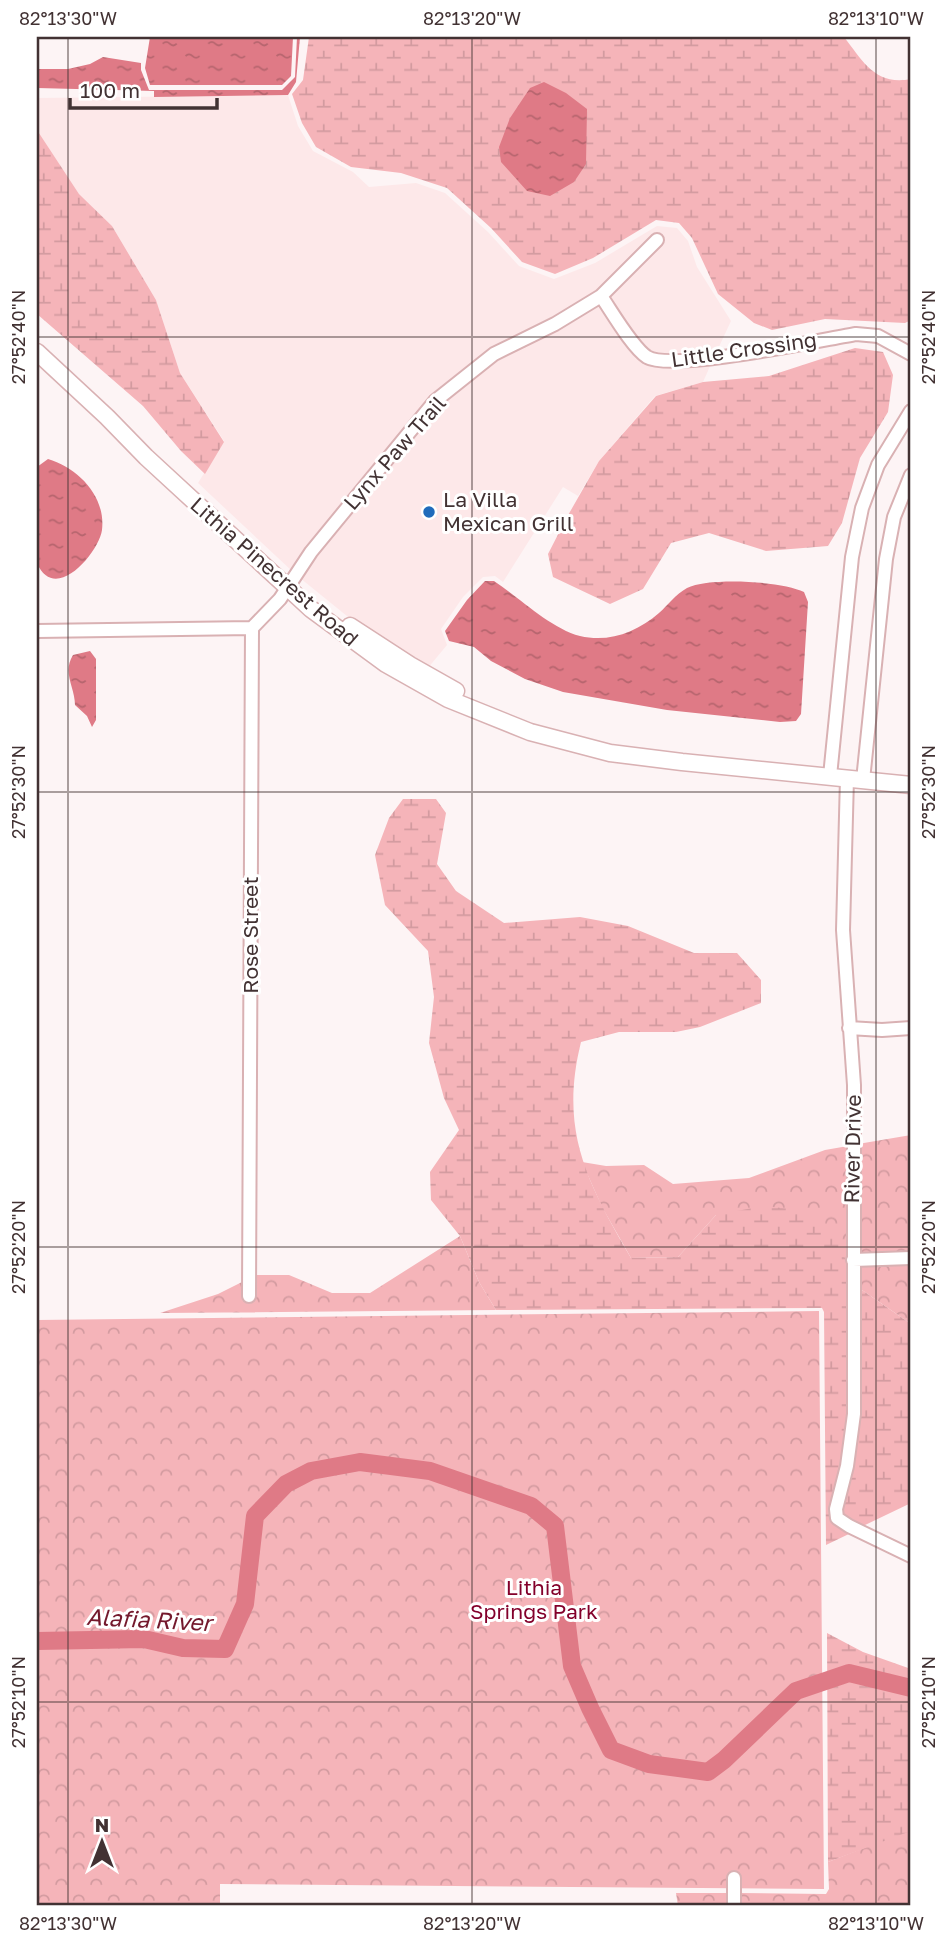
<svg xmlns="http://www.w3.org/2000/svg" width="948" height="1943" viewBox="0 0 948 1943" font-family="'Golos Text',sans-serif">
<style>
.built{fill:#fde8e9}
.forest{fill:url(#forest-crowns)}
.wetland{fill:url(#wetland-marsh)}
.water{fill:url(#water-ripples)}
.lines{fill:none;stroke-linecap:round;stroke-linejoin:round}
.river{stroke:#df7a86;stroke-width:18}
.minor-casing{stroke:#d9b1b3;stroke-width:16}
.major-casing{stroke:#d9b1b3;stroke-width:19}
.minor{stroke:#fff;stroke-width:12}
.major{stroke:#fff;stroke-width:16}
.ticks{fill:none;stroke:#423233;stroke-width:2;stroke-opacity:0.45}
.poi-dot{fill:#206bbb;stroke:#fff;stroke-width:2.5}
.labels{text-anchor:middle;stroke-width:6;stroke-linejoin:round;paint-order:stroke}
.street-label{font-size:21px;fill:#423233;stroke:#fff}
.poi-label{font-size:21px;fill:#423233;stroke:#fff;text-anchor:start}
.park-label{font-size:21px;fill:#83002b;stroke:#fff}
.water-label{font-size:23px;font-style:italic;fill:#74192d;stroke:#fff}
.neatline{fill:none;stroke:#423233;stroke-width:2.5}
.ticks-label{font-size:18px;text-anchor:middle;fill:#423233}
</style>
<defs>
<pattern id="forest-crowns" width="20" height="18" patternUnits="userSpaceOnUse" patternTransform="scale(1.75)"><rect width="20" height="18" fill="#f5b4b9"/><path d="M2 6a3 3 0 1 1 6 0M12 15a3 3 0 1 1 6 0" fill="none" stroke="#d39ba0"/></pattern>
<pattern id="wetland-marsh" width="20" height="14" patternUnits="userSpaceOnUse" patternTransform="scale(1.75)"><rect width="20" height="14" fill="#f5b4b9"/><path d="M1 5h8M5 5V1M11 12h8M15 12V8" fill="none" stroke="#d39ba0"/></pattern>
<pattern id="water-ripples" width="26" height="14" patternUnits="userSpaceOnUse" patternTransform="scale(1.75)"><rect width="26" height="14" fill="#df7a86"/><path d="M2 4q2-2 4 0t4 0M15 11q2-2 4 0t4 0" fill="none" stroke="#b6656e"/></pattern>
</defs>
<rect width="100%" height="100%" fill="#fdf4f5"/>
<path class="built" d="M288,95L298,126L313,151L353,172L369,187L416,183L445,193L488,232L519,266L554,279L595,263L657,226L677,228L688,241L697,267L731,321L717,351L665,356L650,351L632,331L608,297L664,240L657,232L598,292L432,397L292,571L198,483L224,441L180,373L156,300L112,226L79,194L37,130V98Z
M600,304L646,362L665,368L711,364L703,382L655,396L599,461L578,496L563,487L503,582L495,576L483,577L463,597L441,629L447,645L427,669L363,629L300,578L315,555L439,406L496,359Z"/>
<path class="forest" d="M911,1135V1252L858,1254V1144Z
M848,1146V1266L845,1260L716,1215L678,1257L631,1258L602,1207L582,1162L606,1166L644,1165L673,1184L749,1178L825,1150Z
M460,1236L479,1282L496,1310L160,1313L218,1294L244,1281V1301L253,1302L254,1276L256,1275H289L332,1293H370Z
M911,1264V1324L859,1288L858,1266Z
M819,1311L824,1889L220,1884V1906H37V1320Z
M907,1831H911V1906H739V1893L826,1894L829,1889L828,1862Z
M676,1893H729V1906H678Z"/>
<path class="wetland" d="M309,37H844C863,61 875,86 911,79V320L905,323L825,319L772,330L754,323L718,294L692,238L679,223L656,220L593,258L555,274L522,262L491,228L447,188L401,173L351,167L316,147L302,123L292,94L303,80Z
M37,130L79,194L112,226L156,300L180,373L224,442L205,474L181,451L143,406L37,314Z
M855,348L883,352L893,375L888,412L860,458L842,523L828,546L766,551L709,533L671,543L643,589L610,604L553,577L548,554L567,517L599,461L656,396L703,382L769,376Z
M403,799H436L446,813L437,864L456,891L504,923L580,917L628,926L694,953H737L761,980V1003L700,1027L676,1032H619L581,1042C559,1131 587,1182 631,1258L678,1257L716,1215L763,1206L801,1210L835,1233L848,1266L849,1413L842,1465L830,1519L833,1524L851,1533L826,1545L824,1312L822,1308L496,1310L479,1282L460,1236L431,1200L430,1172L459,1130L444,1098L429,1043L434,997L428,951L385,905L375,855L389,818Z
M859,1288L911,1324V1503L863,1526L842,1514L841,1510Z
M827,1633L863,1652L911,1669V1831L828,1862Z"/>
<path class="water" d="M150,37H293L291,76L282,85H150L145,68Z
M297,37H300L296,82L288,95L154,97V91L37,88V69H68L90,64L103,57L141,63V70L149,90H282L295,77Z
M544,82L566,93L587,109L586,164L574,182L550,196L527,191L501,162L499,147L510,118L530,88Z
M48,459C78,468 106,496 102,530C99,552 55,605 37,563V467Z
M485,581H494C520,598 550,628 580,636C609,643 637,632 659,613C669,604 675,595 687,588C709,577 782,581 804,592L808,602L801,714L796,721L780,722L667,710L563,692L525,679L491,661L474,647L449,641L445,631L467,600Z
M90,651L96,659V720L92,727L87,716L75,705C75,687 62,673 73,655Z"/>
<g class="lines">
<path class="river" d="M37,1641L144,1639L183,1648L225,1649L245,1604L255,1516L286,1484L311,1471L360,1462L430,1471L531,1506L555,1526L572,1666L590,1708L611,1750L649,1764L708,1772L724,1760L796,1691L849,1673L911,1688"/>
<g class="minor-casing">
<path id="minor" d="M601,296C612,312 632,347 647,357C672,372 820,340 856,334L878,336L911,354
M37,631L252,628
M830,776L852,557L862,508L878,465L911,411
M847,778L843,930L854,1085V1414L847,1466L836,1509L837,1518L849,1526L911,1556
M863,780L886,559L894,517L911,475
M849,1028L882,1030L911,1028
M853,1260L911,1258
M249,1296L252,628L280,599L311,552L435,401L494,354L555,324L601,296L657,240
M734,1906V1878"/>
</g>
<g class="major-casing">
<path id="major" d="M37,352L107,417L146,457L311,609L386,664L448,699L530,732L610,753L682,762L911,785
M350,626L410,665L456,691"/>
</g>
<use href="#minor" class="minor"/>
<use href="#major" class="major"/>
</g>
<path class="ticks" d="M68,37V1906M472,37V1906M876,37V1906M37,337H911M37,792H911M37,1247H911M37,1702H911"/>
<circle class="poi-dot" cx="429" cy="512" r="7"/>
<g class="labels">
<g class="street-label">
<text transform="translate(744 350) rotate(-8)" y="7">Little Crossing</text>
<text transform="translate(395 453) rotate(-49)" y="7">Lynx Paw Trail</text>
<text transform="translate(274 572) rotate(41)" y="7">Lithia Pinecrest Road</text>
<text transform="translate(251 935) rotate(-90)" y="7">Rose Street</text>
<text transform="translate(853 1149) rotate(-89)" y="7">River Drive</text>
</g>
<g class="poi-label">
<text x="443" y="507">La Villa<tspan x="443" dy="24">Mexican Grill</tspan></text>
</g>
<g class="park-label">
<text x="534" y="1595">Lithia<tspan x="534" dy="24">Springs Park</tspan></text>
</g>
<g class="water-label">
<text transform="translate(149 1620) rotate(3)" y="8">Alafia River</text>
</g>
</g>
<rect width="948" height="1943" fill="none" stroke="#ffffff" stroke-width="77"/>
<g transform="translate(102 1842)" stroke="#ffffff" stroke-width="5" paint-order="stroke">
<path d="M0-5L12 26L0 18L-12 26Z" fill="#423233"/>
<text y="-10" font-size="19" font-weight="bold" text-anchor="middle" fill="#423233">N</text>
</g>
<path d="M70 98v10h147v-10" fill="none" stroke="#423233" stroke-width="3.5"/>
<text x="80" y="98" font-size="21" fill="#423233" stroke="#ffffff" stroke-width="5" paint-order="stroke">100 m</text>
<rect x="38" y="38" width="871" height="1866" class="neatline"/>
<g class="ticks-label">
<text x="68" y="25">82°13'30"W</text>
<text x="472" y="25">82°13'20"W</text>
<text x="876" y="25">82°13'10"W</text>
<text transform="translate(19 337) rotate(-90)" y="6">27°52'40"N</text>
<text transform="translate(929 337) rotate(-90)" y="6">27°52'40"N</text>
<text transform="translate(19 792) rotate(-90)" y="6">27°52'30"N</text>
<text transform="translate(929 792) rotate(-90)" y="6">27°52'30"N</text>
<text transform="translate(19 1247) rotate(-90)" y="6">27°52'20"N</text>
<text transform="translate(929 1247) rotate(-90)" y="6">27°52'20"N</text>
<text transform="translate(19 1702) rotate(-90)" y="6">27°52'10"N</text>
<text transform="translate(929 1702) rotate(-90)" y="6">27°52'10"N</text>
<text x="68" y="1930">82°13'30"W</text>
<text x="472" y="1930">82°13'20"W</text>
<text x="876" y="1930">82°13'10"W</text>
</g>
</svg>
